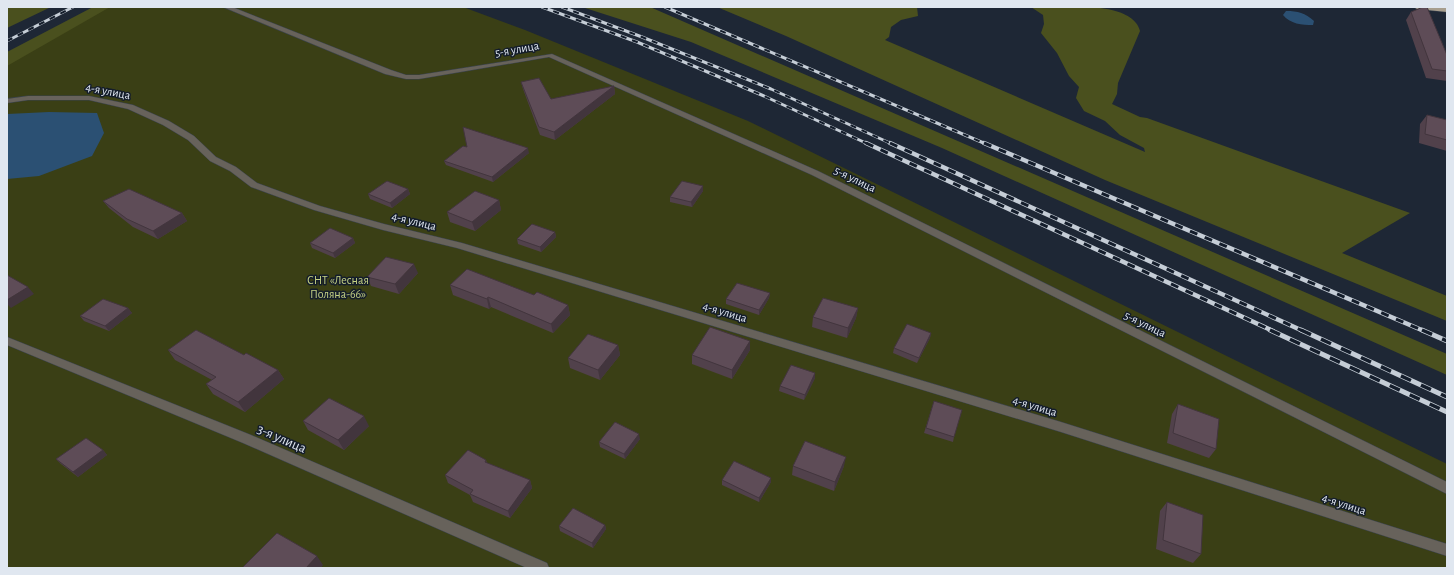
<svg xmlns="http://www.w3.org/2000/svg" width="1454" height="575" viewBox="0 0 1454 575" font-family="'Alegreya Sans',sans-serif">
<style>
.green{fill:#3a3f15}
.forest{fill:#4a501e}
.water{fill:#2b5073}
.lines{fill:none;stroke-linecap:round;stroke-linejoin:round}
.minor-casing{stroke:#39424f;stroke-width:1}
.major-casing{stroke:#39424f;stroke-width:1}
.minor{fill:#67625b;fill-rule:evenodd}
.major{fill:#a79e8e;fill-rule:evenodd}
.rail-far2-casing{stroke:#c5cdd6;stroke-width:3}
.rail-far1-casing{stroke:#c5cdd6;stroke-width:4.5}
.rail-casing{stroke:#c5cdd6;stroke-width:5}
.rail-far2{stroke:#141d2b;stroke-width:2;stroke-dasharray:6;stroke-linecap:butt}
.rail-far1{stroke:#141d2b;stroke-width:3;stroke-dasharray:8;stroke-linecap:butt}
.rail{stroke:#141d2b;stroke-width:3.5;stroke-dasharray:11;stroke-linecap:butt}
.wall{fill:#51414b}
.shaded-wall{fill:#42353d}
.building{fill:#5e4c57;stroke:#42353d}
.labels{text-anchor:middle;stroke-width:3;stroke-linejoin:round;paint-order:stroke}
.street-label{font-size:12px;fill:#e0e7f0;stroke:#141d2b}
.park-label{font-size:12px;fill:#c6d284;stroke:#141d2b}
.near-street-label{font-size:14px;fill:#e0e7f0;stroke:#141d2b}
</style>
<rect width="100%" height="100%" fill="#1e2735"/>
<path class="green" d="M107,7H463L525,30L748,121L1447,464V568H7V61Z"/>
<path class="forest" d="M7,7H51L7,28Z
M93,7H110L7,66V52Z
M582,7H650L1447,354V375L942,148L691,42Z
M717,7H917L918,16L901,20L891,27L889,37L885,40L1145,152L1144,148L1120,135L1105,121L1084,111L1076,98L1079,87L1069,76L1057,53L1041,33L1044,24L1043,15L1031,7C1056,7 1120,1 1136,23C1138,25 1139,28 1140,31L1118,83L1117,94L1112,104L1140,117L1147,118L1410,213L1342,253L1447,296V321L1105,180L786,36Z"/>
<path class="water" d="M1286,11C1298,11 1305,13 1314,21L1313,25C1302,25 1290,24 1283,15Z
M49,112L97,113L104,133L92,156L39,176L7,179V114Z"/>
<g class="lines">
<g class="minor-casing">
<path id="minor" d="M223,7H232L391,70L406,75H419L552,54L818,171L1447,482V494L812,175L549,57L419,79H406L385,74Z
M28,96H89L133,105L169,121L194,136L216,157L236,167L257,183L320,206L384,224L462,243L1061,422L1447,544V556L1061,432L457,248L383,230L314,210L251,187L230,171L210,161L188,140L163,125L128,109L89,100H28L7,103V99Z
M7,337L251,435L547,563L549,568H527L243,443L7,345Z"/>
</g>
<g class="major-casing">
<path id="major" d="M1414,7L1447,8V12L1417,9Z"/>
</g>
<use href="#minor" class="minor"/>
<use href="#major" class="major"/>
<g class="rail-far2-casing">
<path id="rail-far2" d="M542,7L637,42L764,96L868,144
M562,7L642,37L771,89L892,144
M665,7L986,144
M7,41L73,7"/>
</g>
<g class="rail-far1-casing">
<path id="rail-far1" d="M866,143L1273,331
M890,143L1303,331
M984,143L1424,331"/>
</g>
<g class="rail-casing">
<path id="rail" d="M1270,330L1447,412
M1301,330L1447,397
M1422,330L1447,341"/>
</g>
<use href="#rail-far2" class="rail-far2"/>
<use href="#rail-far1" class="rail-far1"/>
<use href="#rail" class="rail"/>
</g>
<path class="wall" d="M1411,12L1447,55V81L1426,78L1406,20Z
M521,82L551,99L614,86L615,94L555,140L540,135L523,89Z
M1427,115L1447,120V151L1419,143L1420,124Z
M467,147L529,153L493,182L446,165L444,161Z
M703,186V191L692,207L670,202V197Z
M408,189L410,194L392,208L370,199L368,194Z
M499,200L501,210L475,231L450,222L447,212Z
M103,201L182,213L187,221L158,239L133,227L109,208Z
M555,232L556,237L541,252L518,244L517,239Z
M353,238L355,243L335,258L312,248L310,243Z
M418,273L399,294L371,286L367,277Z
M450,285L534,295L568,305L570,315L553,333L491,307L489,309L453,295Z
M770,293L769,298L759,315L726,304V299Z
M128,308L132,313L109,331L84,321L80,316Z
M858,308L856,318L847,338L812,327L813,317Z
M931,333L930,338L917,363L893,353L894,348Z
M618,345L620,355L600,380L570,368L568,358Z
M168,350L244,355L278,370L284,379L245,412L213,394L206,384L212,380L175,360Z
M750,350L732,379L692,364V355Z
M815,373V378L804,400L779,391L780,386Z
M934,401L954,437L953,442L924,433Z
M1178,404L1216,449L1209,458L1167,443L1172,414Z
M303,421L369,426L344,450L308,430Z
M640,439L625,459L600,447L599,442Z
M103,450L107,455L78,477L61,464L56,459Z
M486,460L487,463L530,480L532,488L510,518L473,502L470,495L448,483L445,475Z
M793,466H844L834,491L792,475Z
M722,480L771,482L759,502L722,485Z
M1167,502L1201,554L1193,563L1156,549L1160,511Z
M605,525L606,529L593,548L560,531L559,526Z"/>
<path class="shaded-wall" d="M614,86L615,94L555,140L554,132Z
M528,148L529,153L493,182L492,177Z
M703,186V191L692,207L691,202Z
M408,189L410,194L392,208L390,203Z
M499,200L501,210L475,231L472,222Z
M182,213L187,221L158,239L153,231Z
M555,232L556,237L541,252L540,247Z
M353,238L355,243L335,258L333,253Z
M414,264L418,273L399,294L395,284Z
M28,287L34,294L11,308L7,304V300Z
M770,293L769,298L759,315V310Z
M488,297L491,307L489,309L487,299Z
M568,305L570,315L553,333L551,324Z
M128,308L132,313L109,331L105,326Z
M858,308L856,318L847,338L848,328Z
M931,333L930,338L917,363L919,358Z
M750,341V350L732,379V370Z
M618,345L620,355L600,380L598,370Z
M278,370L284,379L245,412L238,402Z
M815,373V378L804,400L805,395Z
M364,416L369,426L344,450L338,440Z
M639,434L640,439L625,459L624,454Z
M103,450L107,455L78,477L73,472Z
M846,457L844,466L834,491L835,482Z
M771,478V482L759,502V498Z
M530,480L532,488L510,518L508,511Z
M605,525L606,529L593,548L592,543Z
M317,556L323,565L321,568H306Z"/>
<path class="building" d="M1423,7H1427L1447,55V71L1432,69L1411,12Z
M539,78L551,99L614,86L554,132L539,127L521,82Z
M1427,115L1447,120V140L1425,134Z
M463,127L528,148L492,177L444,161L463,146L467,147Z
M387,181L408,189L390,203L368,194Z
M682,181L703,186L691,202L670,197Z
M129,189L182,213L153,231L127,219L103,201Z
M475,191L499,200L472,222L447,212Z
M532,224L555,232L540,247L517,239Z
M330,228L353,238L333,253L310,243Z
M386,257L414,264L395,284L367,277Z
M467,269L534,295L537,292L568,305L551,324L488,297L487,299L450,285Z
M7,275L28,287L7,300Z
M737,283L770,293L759,310L726,299Z
M823,298L858,308L848,328L813,317Z
M103,299L128,308L105,326L80,316Z
M907,324L931,333L919,358L894,348Z
M710,327L750,341L732,370L692,355Z
M196,330L244,355L246,353L278,370L238,402L206,384L216,377L168,350Z
M588,334L618,345L598,370L568,358Z
M791,365L815,373L805,395L780,386Z
M329,398L364,416L338,440L303,421Z
M934,401L962,410L954,437L926,428Z
M1178,404L1219,419L1216,449L1173,433Z
M615,422L639,434L624,454L599,442Z
M86,438L103,450L73,472L56,459Z
M805,441L846,457L835,482L793,466Z
M468,450L486,460L485,462L530,480L508,511L470,494L473,490L445,475Z
M734,461L771,478L759,498L722,480Z
M1167,502L1203,515L1201,554L1163,540Z
M573,508L605,525L592,543L559,526Z
M277,533L317,556L306,568H242Z"/>
<g class="labels">
<g class="street-label">
<text transform="translate(517 49) rotate(-10)" y="4">5-я улица</text>
<text transform="translate(108 91) rotate(11)" y="4">4-я улица</text>
<text transform="translate(855 179) rotate(26)" y="4">5-я улица</text>
<text transform="translate(414 221) rotate(14)" y="4">4-я улица</text>
<text transform="translate(725 312) rotate(17)" y="4">4-я улица</text>
<text transform="translate(1145 324) rotate(26)" y="4">5-я улица</text>
<text transform="translate(1035 406) rotate(17)" y="4">4-я улица</text>
<text transform="translate(1344 504) rotate(18)" y="4">4-я улица</text>
</g>
<g class="park-label">
<text x="338" y="284">СНТ «Лесная<tspan x="338" dy="14">Поляна-66»</tspan></text>
</g>
<g class="near-street-label">
<text transform="translate(282 438) rotate(24)" y="5">3-я улица</text>
</g>
</g>
<rect width="1454" height="575" fill="none" stroke="#e0e7f0" stroke-width="16"/>
</svg>
